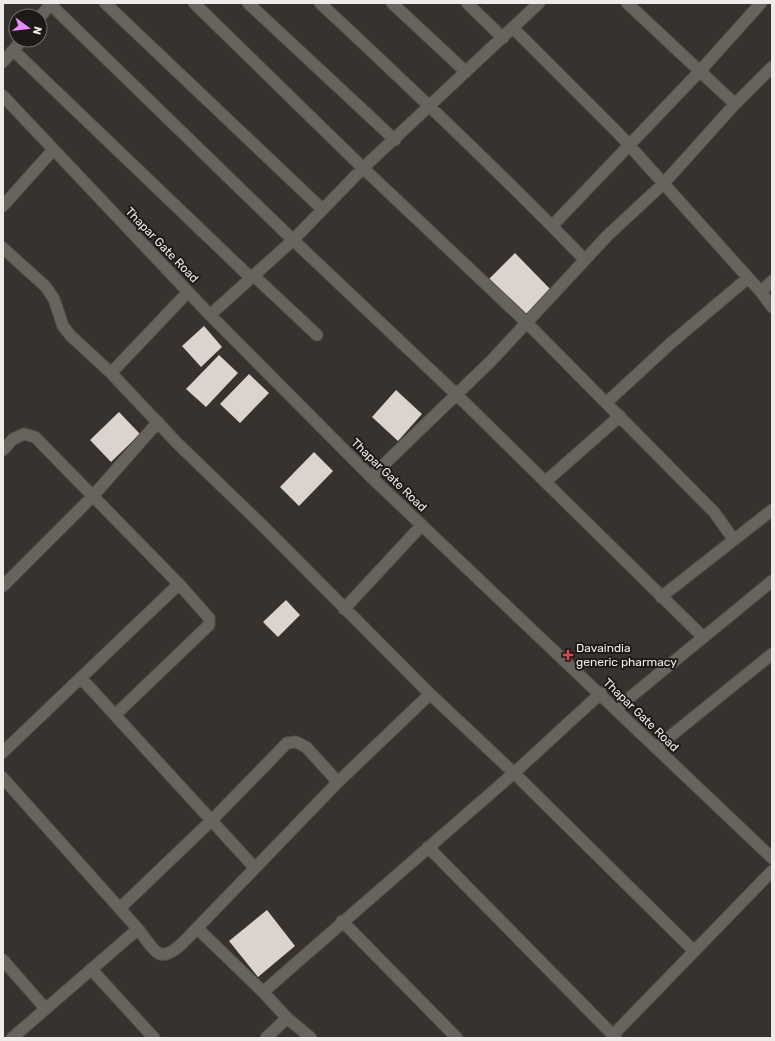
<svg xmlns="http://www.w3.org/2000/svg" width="775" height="1041" viewBox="0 0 775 1041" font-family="Rubik,sans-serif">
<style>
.building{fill:#dbd4ce}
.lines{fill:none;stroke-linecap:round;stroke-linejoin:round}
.minor-casing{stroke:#55504c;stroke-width:13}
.minor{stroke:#69635d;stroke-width:11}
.health-dot{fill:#e0444e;stroke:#1d1a18;stroke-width:1.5}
.labels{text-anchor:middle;stroke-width:4;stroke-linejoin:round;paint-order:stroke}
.street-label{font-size:12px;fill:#eeebe8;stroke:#1d1a18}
.poi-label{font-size:12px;fill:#eeebe8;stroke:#1d1a18;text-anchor:start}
</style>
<rect width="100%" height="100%" fill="#37322d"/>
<path class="building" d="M515,253L552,291L524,317L488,280Z
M204,326L222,347L201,367L182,346Z
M219,355L238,373L206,407L186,389Z
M249,374L269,393L240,423L220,404Z
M396,390L422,414L398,441L372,417Z
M119,412L140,434L111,462L90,440Z
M314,452L333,471L299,506L280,487Z
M286,600L300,615L278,637L263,622Z
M267,910L295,946L258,977L229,941Z"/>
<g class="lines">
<g class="minor-casing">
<path id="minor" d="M105,3L322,209
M194,3L363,168L527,323L714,512L734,540
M248,3L395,140
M320,3C410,87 499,171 585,260
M392,3L466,72
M467,3L503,38
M627,3L735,104
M50,4L293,240L457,395L703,637
M40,17L51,3
M513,28L619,134L761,292L772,307
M14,51L250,277
M3,62L22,40
M3,96L210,315L371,477L772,858
M3,206L53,150
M552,226L700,71L761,3
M3,248L46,287L54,299L63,326L71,336L111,373L177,443L264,527L430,694L514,773L694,951
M253,275L317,335
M761,292L772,281
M210,315L293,240L363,168L539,3
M111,373L188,292
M607,402L671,343L748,278
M3,450L13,439L24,434L35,437L179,584L3,752
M371,477L492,360L608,235L664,183L735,104L772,67
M545,482L620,416
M3,586L93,496L158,422
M661,597L772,510
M344,609L422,525
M81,678L255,868L338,782L430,694
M617,708L772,581
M115,715L209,625V618L179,584
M657,747L772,654
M3,778L138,929L12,1038
M428,847L613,1035
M120,908L212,820L287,743L296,742L306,747L338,782
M342,921L457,1038
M197,928L255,868
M138,929C144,936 149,946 157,952C169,962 189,936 197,928L263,992
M3,960L45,1008
M91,969L154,1038
M266,1038L287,1018
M311,1038L287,1018L263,992L514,773L601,693
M616,1038L613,1035L772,871"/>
</g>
<use href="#minor" class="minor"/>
</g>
<path class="health-dot" d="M566 649h4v4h4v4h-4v4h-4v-4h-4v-4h4z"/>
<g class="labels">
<g class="street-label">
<text transform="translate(162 245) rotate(46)" y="4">Thapar Gate Road</text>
<text transform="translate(389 475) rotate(44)" y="4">Thapar Gate Road</text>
<text transform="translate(641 715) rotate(44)" y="4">Thapar Gate Road</text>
</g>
<g class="poi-label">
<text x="576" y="652">Davaindia<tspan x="576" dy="14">generic pharmacy</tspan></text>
</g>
</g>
<rect width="775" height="1041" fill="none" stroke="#eeebe8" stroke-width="8"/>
<g transform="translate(28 28) rotate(105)"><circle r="19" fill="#1d1a18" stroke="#716e6b"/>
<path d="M0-3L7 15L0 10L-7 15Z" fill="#e98efe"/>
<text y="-6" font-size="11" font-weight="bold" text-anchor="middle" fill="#eeebe8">N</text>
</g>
</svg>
